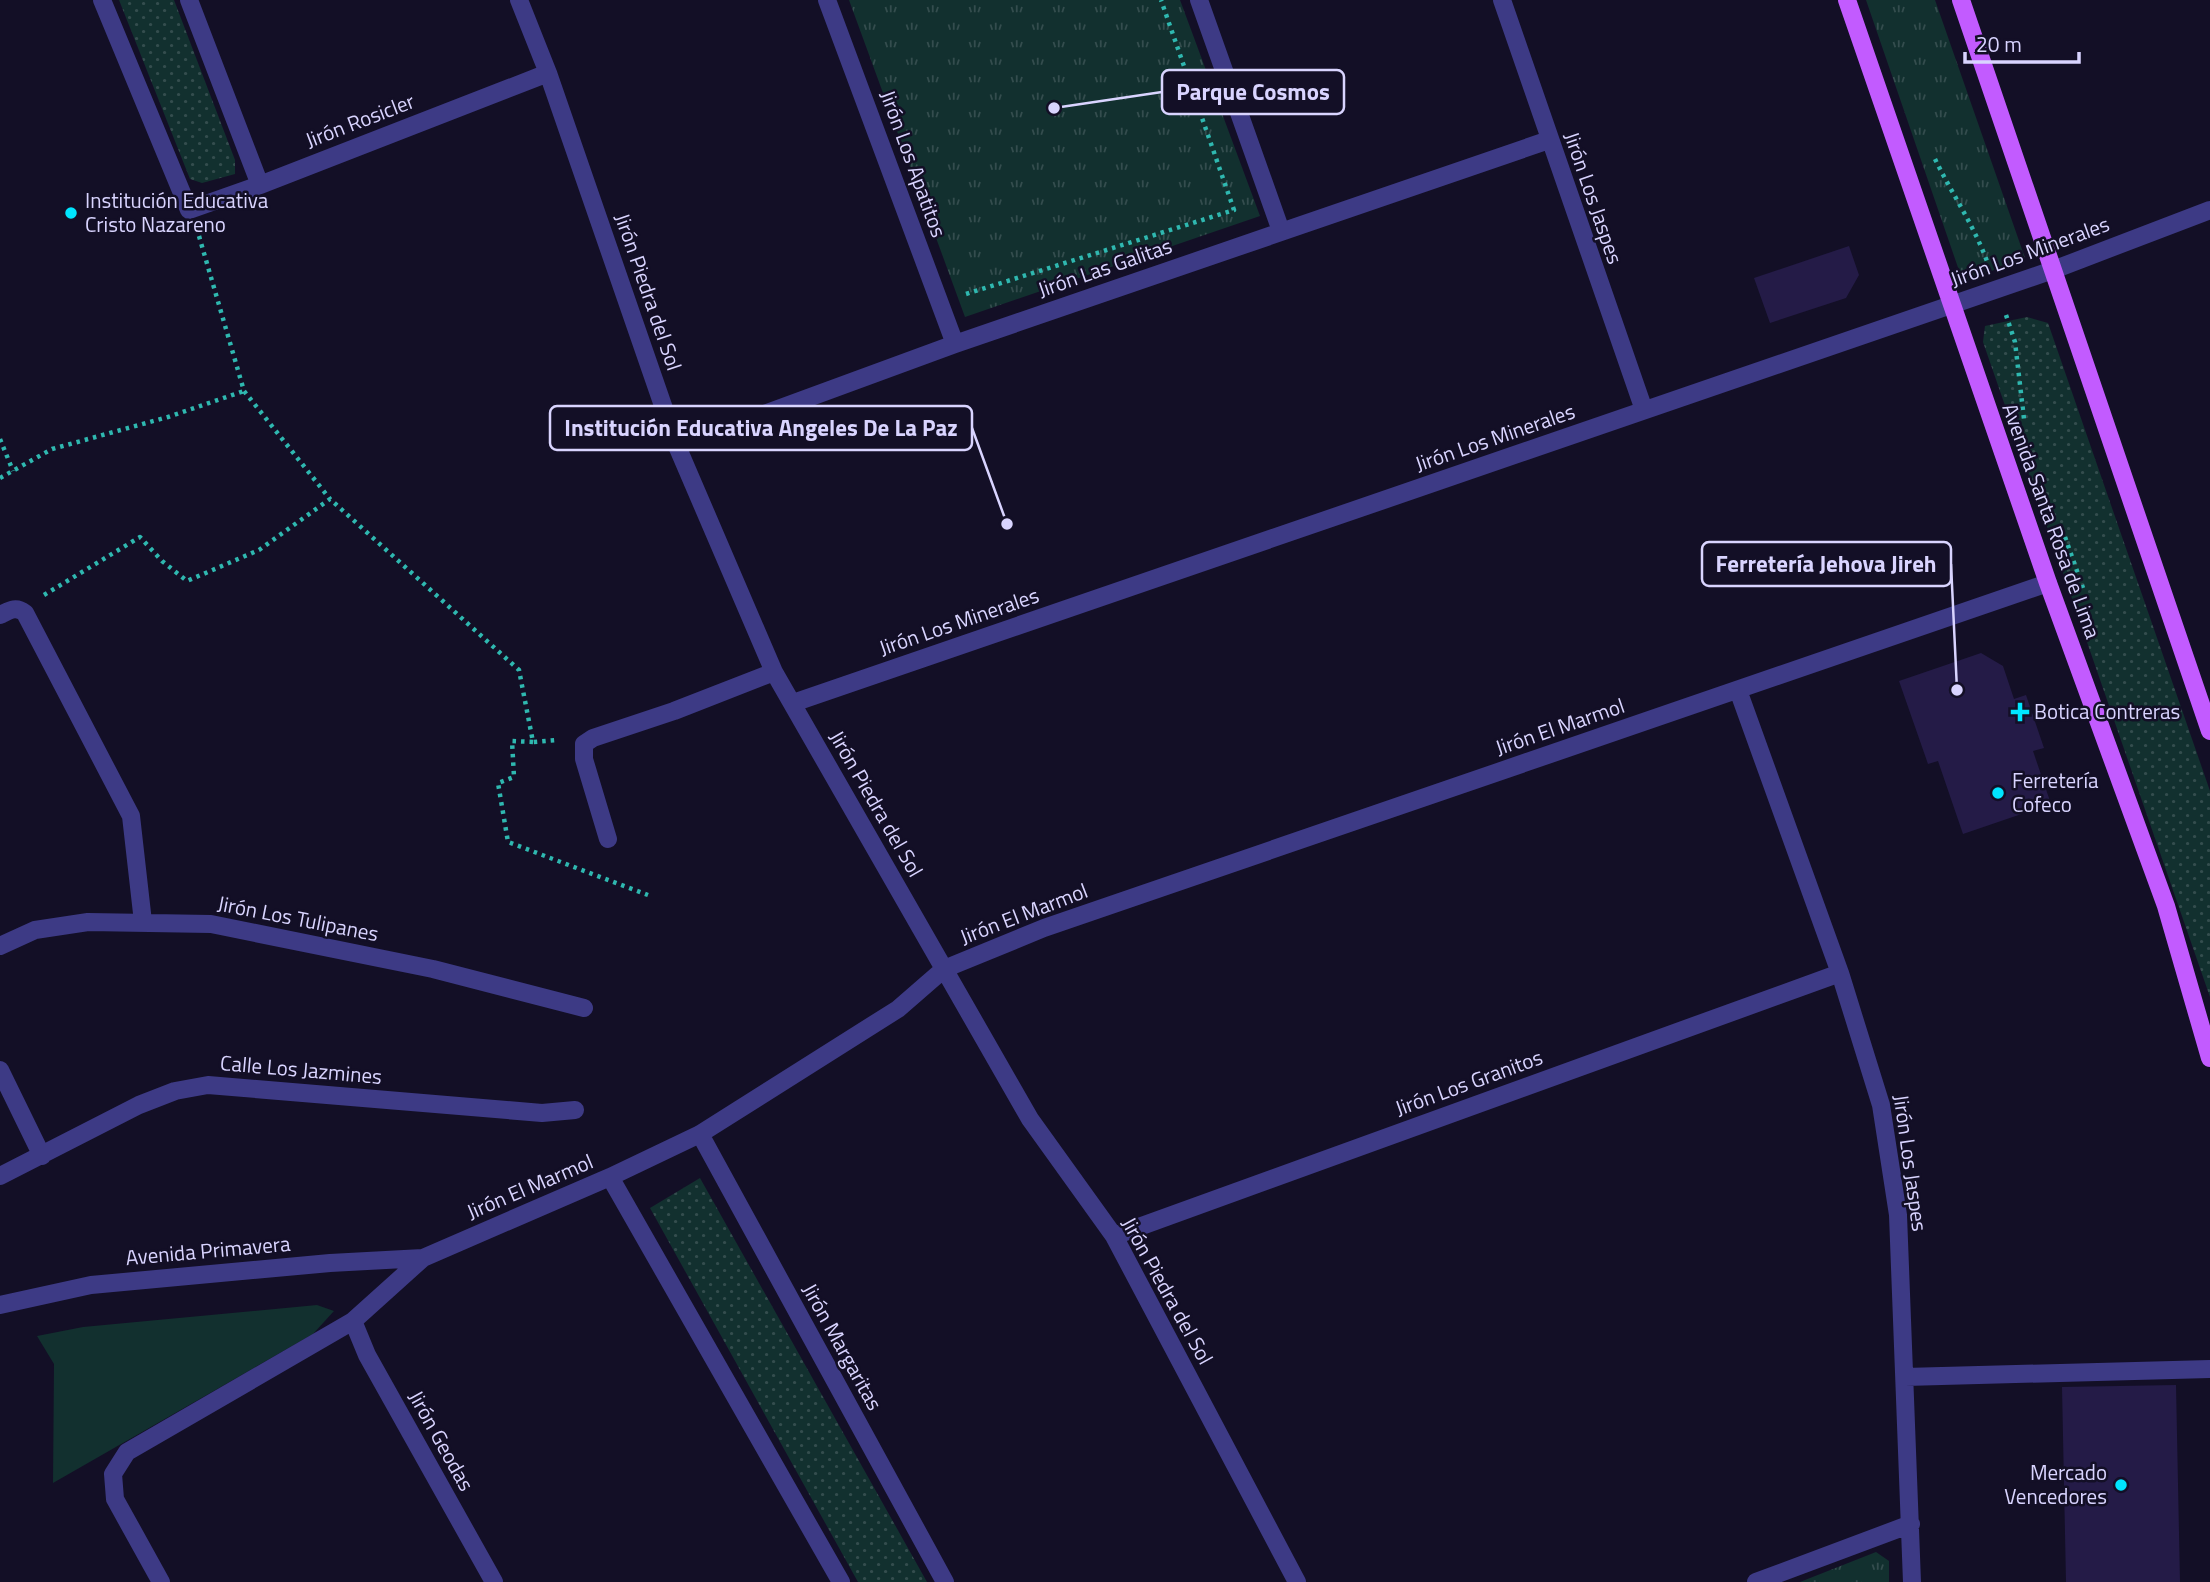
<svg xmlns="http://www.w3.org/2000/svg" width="2210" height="1582" viewBox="0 0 2210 1582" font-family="'Titillium Web',sans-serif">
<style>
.grass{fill:url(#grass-dots)}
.park{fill:url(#park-tufts)}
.garden{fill:#12302f}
.building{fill:#241b47}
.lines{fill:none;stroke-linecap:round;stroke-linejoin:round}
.path{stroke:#2fb8b0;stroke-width:4.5;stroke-dasharray:3.5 5;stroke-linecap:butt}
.street{stroke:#3d3a85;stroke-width:18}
.primary{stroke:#c25bff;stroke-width:18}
.poi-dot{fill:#00e5ff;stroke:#130f26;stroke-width:2.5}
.labels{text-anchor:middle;stroke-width:5;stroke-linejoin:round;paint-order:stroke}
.street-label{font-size:21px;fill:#d9d4ff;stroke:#130f26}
.poi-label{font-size:21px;fill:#d9d4ff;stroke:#130f26;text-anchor:start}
.leader{fill:none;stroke:#d9d4ff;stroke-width:2.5}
.callout-dot{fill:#d9d4ff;stroke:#130f26;stroke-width:2.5}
.callout{fill:#130f26;stroke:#d9d4ff;stroke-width:2.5}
.callout-label{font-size:23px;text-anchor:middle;font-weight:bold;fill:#d9d4ff}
</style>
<defs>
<pattern id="grass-dots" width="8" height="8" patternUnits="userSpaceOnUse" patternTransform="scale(1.75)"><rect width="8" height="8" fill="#12302f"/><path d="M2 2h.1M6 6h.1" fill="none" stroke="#344d4e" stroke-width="1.8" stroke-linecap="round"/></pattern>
<pattern id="park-tufts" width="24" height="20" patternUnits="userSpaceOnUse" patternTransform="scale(1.75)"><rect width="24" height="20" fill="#12302f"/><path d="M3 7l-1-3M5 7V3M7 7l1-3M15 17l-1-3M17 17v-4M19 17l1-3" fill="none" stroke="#344d4e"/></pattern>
</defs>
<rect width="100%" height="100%" fill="#130f26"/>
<path class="grass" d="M119,0H174L235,160V174L202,183L190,179Z
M2027,317L2048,323L2210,791V997L1983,342L1985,326Z
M700,1178L927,1582H858L650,1208Z"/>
<path class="park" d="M849,0H1180L1260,216L965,317Z
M1866,0H1935L2025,258L1963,282Z
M1876,1552L1889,1561V1582H1800Z"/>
<path class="garden" d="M317,1305L334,1311L313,1334L53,1483L54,1364L37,1336L83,1327Z"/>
<path class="building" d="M1849,246L1859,275L1846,298L1770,323L1754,278Z
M1981,653L2003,666L2014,699L2026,695L2044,748L2033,751L2051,804L1963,834L1938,761L1928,764L1899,681Z
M2176,1385L2180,1582H2066L2062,1387Z"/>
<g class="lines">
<path class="path" d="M1935,159C1952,194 1975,227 1988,264
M199,236L244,391L330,499
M966,294L1234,210L1161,0
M2006,315L2015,342L2024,419
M0,439L13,471
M0,478L52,449L168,417L244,391
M2065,537L2083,588
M44,595L140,537L162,561L187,581L259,550L330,499L519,670L533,742L557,740
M533,742L512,741L514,777L498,783L508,842L648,895"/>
<path class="street" d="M102,0L189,210L260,185L548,73
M189,0L260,185
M519,0L548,73L677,446L774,672L1030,1119L1114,1236L1297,1582
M827,0L955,344
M1199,0L1281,231
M1502,0L1644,410
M677,446L955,344L1549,140
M0,615C10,610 16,606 25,613L131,816L143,922
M1738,690L1840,973L1881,1105L1898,1215L1912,1582
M793,703L2053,270L2210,210
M608,839L584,759V744L593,738L674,711L774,672
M0,946L35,930L88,922L211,924L433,969L584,1008
M0,1070L42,1156
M700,1134L945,1582
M0,1176L139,1105L175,1091L208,1085L542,1113L575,1110
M610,1177L841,1582
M1114,1236L1840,973
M0,1305L91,1285L330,1263L423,1258
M353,1321L367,1355L494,1582
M1905,1377L2210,1369
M161,1582L115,1499L113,1474L127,1452L353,1321L423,1258L610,1177L700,1134L898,1009L944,969L1044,928L2048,583
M1756,1582L1911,1524"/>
<path class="primary" d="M1847,0L2048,583L2166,906L2210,1058
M1961,0L2210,731"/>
</g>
<g class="poi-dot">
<circle cx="71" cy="213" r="7"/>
<path d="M2016.5 701.5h7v7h7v7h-7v7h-7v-7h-7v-7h7z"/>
<circle cx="1998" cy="793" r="7"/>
<circle cx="2121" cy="1485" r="7"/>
</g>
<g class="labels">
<g class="street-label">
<text transform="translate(360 121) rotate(-21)" y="7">Jirón Rosicler</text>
<text transform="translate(913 164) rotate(70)" y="7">Jirón Los Apatitos</text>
<text transform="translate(1593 198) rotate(71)" y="7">Jirón Los Jaspes</text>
<text transform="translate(2030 252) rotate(-20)" y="7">Jirón Los Minerales</text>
<text transform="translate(1105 268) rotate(-19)" y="7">Jirón Las Galitas</text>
<text transform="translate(648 292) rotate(71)" y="7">Jirón Piedra del Sol</text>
<text transform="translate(1495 438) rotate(-19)" y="7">Jirón Los Minerales</text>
<text transform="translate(2051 521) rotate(70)" y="7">Avenida Santa Rosa de Lima</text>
<text transform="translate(959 622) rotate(-19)" y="7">Jirón Los Minerales</text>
<text transform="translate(1560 727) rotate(-19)" y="7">Jirón El Marmol</text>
<text transform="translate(876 804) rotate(60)" y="7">Jirón Piedra del Sol</text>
<text transform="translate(1024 914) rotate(-21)" y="7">Jirón El Marmol</text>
<text transform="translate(298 919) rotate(11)" y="7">Jirón Los Tulipanes</text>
<text transform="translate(301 1070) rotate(5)" y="7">Calle Los Jazmines</text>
<text transform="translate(1469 1083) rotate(-20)" y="7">Jirón Los Granitos</text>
<text transform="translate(1910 1163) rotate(82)" y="7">Jirón Los Jaspes</text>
<text transform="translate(530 1187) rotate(-23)" y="7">Jirón El Marmol</text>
<text transform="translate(208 1251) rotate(-5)" y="7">Avenida Primavera</text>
<text transform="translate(1167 1291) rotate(61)" y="7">Jirón Piedra del Sol</text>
<text transform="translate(842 1347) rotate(61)" y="7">Jirón Margaritas</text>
<text transform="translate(441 1441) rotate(61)" y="7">Jirón Geodas</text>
</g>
<g class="poi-label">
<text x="85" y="208">Institución Educativa<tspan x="85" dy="24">Cristo Nazareno</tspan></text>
<text x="2034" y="719">Botica Contreras</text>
<text x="2012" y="788">Ferretería<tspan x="2012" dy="24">Cofeco</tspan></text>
<text x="2107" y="1480" text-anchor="end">Mercado<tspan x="2107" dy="24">Vencedores</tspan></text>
</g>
</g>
<path class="leader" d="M1054 108L1162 92M1007 524L972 428M1957 690L1951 564"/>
<g class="callout-dot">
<circle cx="1054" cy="108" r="7"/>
<circle cx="1007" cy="524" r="7"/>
<circle cx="1957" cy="690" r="7"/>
</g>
<g class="callout">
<rect x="1162" y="70" width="182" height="44" rx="7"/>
<rect x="550" y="406" width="422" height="44" rx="7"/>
<rect x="1702" y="542" width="249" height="44" rx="7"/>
</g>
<g class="callout-label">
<text x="1253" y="100">Parque Cosmos</text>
<text x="761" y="436">Institución Educativa Angeles De La Paz</text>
<text x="1826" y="572">Ferretería Jehova Jireh</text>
</g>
<path d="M1965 52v10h114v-10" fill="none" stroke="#d9d4ff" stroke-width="3.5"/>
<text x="1976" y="52" font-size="21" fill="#d9d4ff" stroke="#130f26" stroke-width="5" paint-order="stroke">20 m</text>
</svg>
